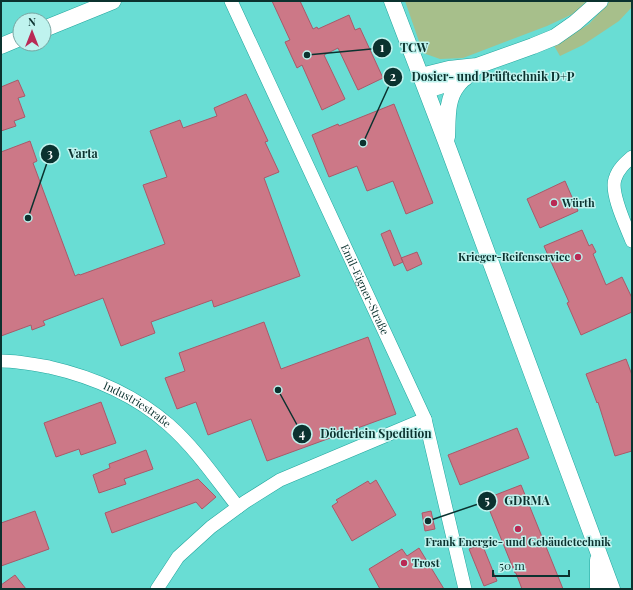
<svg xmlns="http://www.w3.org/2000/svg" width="633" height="590" viewBox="0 0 633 590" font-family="'Playfair Display',serif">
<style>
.green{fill:#a7bf8b}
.building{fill:#cc7887;stroke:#a95969}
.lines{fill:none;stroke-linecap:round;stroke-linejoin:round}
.minor-casing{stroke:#22a59d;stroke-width:14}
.major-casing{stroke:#22a59d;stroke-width:17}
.minor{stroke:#fff;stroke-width:13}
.major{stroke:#fff;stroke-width:16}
.poi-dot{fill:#b92a55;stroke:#bff3ee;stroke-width:1.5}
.labels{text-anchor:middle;stroke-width:3;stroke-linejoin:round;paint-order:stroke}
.poi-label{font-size:11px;font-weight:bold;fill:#0b322f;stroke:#bff3ee;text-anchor:start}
.street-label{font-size:11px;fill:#0b322f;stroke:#bff3ee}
.leader{fill:none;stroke:#0b322f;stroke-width:1.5}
.callout-dot{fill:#0b322f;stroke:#bff3ee;stroke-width:1.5}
.mark-label{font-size:12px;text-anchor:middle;font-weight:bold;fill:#fff}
.callout-label{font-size:12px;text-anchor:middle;font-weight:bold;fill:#0b322f;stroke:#bff3ee;stroke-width:3;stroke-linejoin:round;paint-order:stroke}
</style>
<rect width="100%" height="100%" fill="#69ddd4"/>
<path class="green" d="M405,1H588L577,12L547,26L463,58L440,59L423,53Z
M610,1H632V7L619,21L583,45L560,56L553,44L567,38L589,24Z"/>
<path class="building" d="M272,1H300L313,29L317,27L318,29L349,15L355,30L360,28L383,78L358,90L338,48L324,55L345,99L322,110L302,65L297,68L285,42L290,40Z
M18,80L25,96L18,98L25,117L14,121L16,126L1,131V87Z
M246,94L268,141L265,142L279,172L264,178L300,276L214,307L212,300L151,322L155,333L121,346L103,298L43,321L45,325L32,330L31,325L1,336V152L30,141L37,161L33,163L75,276L79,274L80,275L165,244L143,185L167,177L150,131L180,120L183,128L217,116L214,108Z
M394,104L433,203L406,214L393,181L367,191L357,166L329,177L312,135L338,124L339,126Z
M565,181L578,211L540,228L527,199Z
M390,230L403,262L394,266L381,234Z
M582,230L589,246L592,244L596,252L593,254L606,285L622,277L632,298V312L581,335L567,303L569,302L544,246Z
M417,252L422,264L407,271L401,258Z
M264,322L281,369L368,337L396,414L267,461L251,419L208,435L196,402L177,409L165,378L185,371L179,353Z
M626,359L632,375V451L615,456L598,402L597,403L586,374Z
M101,402L116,443L81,455L79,449L56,457L44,423Z
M517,428L529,458L460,485L448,455Z
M146,450L153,469L124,479L126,484L99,493L93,475L110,468L109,464Z
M198,479L216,497L202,509L196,502L112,533L105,513Z
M376,480L396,515L352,541L332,506L338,502L336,500L368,481L370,484Z
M521,485L553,564L563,589H522L516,573H515L485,499Z
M35,511L49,549L1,566V523Z
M431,511L435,529L425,531L422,513Z
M482,544L497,581L484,586L469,549Z
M419,548L444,589H380L369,569L402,549L407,556Z
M15,575L26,589H1V585Z"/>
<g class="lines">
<g class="minor-casing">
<g id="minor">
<path id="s1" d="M231,1L425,419L465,589"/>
<path d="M632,157C625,163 618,169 615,179C610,193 626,226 632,241"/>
<path id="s2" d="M1,361C17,361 33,364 49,367C93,377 136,396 169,425C196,449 216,479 238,507"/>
<path d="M157,589L178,557L211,527L245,502L280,480L425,419"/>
</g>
</g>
<g class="major-casing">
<path id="major" d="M392,1L446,142L612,589
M44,29L113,1
M1,46L20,38
M421,76L449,69L477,66L533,46L555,37L575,23L600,1
M427,90L465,78
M447,137C448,120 446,100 457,86C463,78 471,72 477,66
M598,560V589"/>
</g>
<use href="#minor" class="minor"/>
<use href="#major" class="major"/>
</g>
<g class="poi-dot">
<circle cx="554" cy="203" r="4"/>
<circle cx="578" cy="257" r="4"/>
<circle cx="518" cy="529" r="4"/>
<circle cx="404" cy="563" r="4"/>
</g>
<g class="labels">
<g class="poi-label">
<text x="562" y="207">Würth</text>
<text x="570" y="261" text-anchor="end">Krieger-Reifenservice</text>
<text x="518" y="546" text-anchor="middle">Frank Energie- und Gebäudetechnik</text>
<text x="412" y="567">Trost</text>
</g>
<g class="street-label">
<text dy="4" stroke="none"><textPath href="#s1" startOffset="318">Emil-Eigner-Straße</textPath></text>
<text dy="4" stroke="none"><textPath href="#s2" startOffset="145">Industriestraße</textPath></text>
</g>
</g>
<path class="leader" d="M307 55L382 48M363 143L393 77M28 218L50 154M278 390L302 434M428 521L487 501"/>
<g class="callout-dot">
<circle cx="307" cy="55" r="4"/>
<circle cx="363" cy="143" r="4"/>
<circle cx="28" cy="218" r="4"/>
<circle cx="278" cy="390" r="4"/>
<circle cx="428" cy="521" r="4"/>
<circle cx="382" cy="48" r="10"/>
<circle cx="393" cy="77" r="10"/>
<circle cx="50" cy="154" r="10"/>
<circle cx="302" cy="434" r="10"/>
<circle cx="487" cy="501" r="10"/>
</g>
<g class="mark-label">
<text x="382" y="52">1</text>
<text x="393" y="81">2</text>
<text x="50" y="158">3</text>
<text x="302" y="438">4</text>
<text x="487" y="505">5</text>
</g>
<g class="callout-label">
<text x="414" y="52">TCW</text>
<text x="493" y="81">Dosier- und Prüftechnik D+P</text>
<text x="83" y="158">Varta</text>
<text x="376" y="438">Döderlein Spedition</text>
<text x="527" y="505">GDRMA</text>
</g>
<rect width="633" height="590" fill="none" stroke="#0b322f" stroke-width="4"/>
<g transform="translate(32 32)"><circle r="19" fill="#bff3ee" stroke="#77a6a2"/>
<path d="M0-3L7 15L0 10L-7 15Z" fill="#b92a55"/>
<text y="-6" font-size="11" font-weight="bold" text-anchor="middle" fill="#0b322f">N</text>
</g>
<path d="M493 570v6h76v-6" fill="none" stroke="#0b322f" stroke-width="2"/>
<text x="499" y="570" font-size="12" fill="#0b322f" stroke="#bff3ee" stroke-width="3" paint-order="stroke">50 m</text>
</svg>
